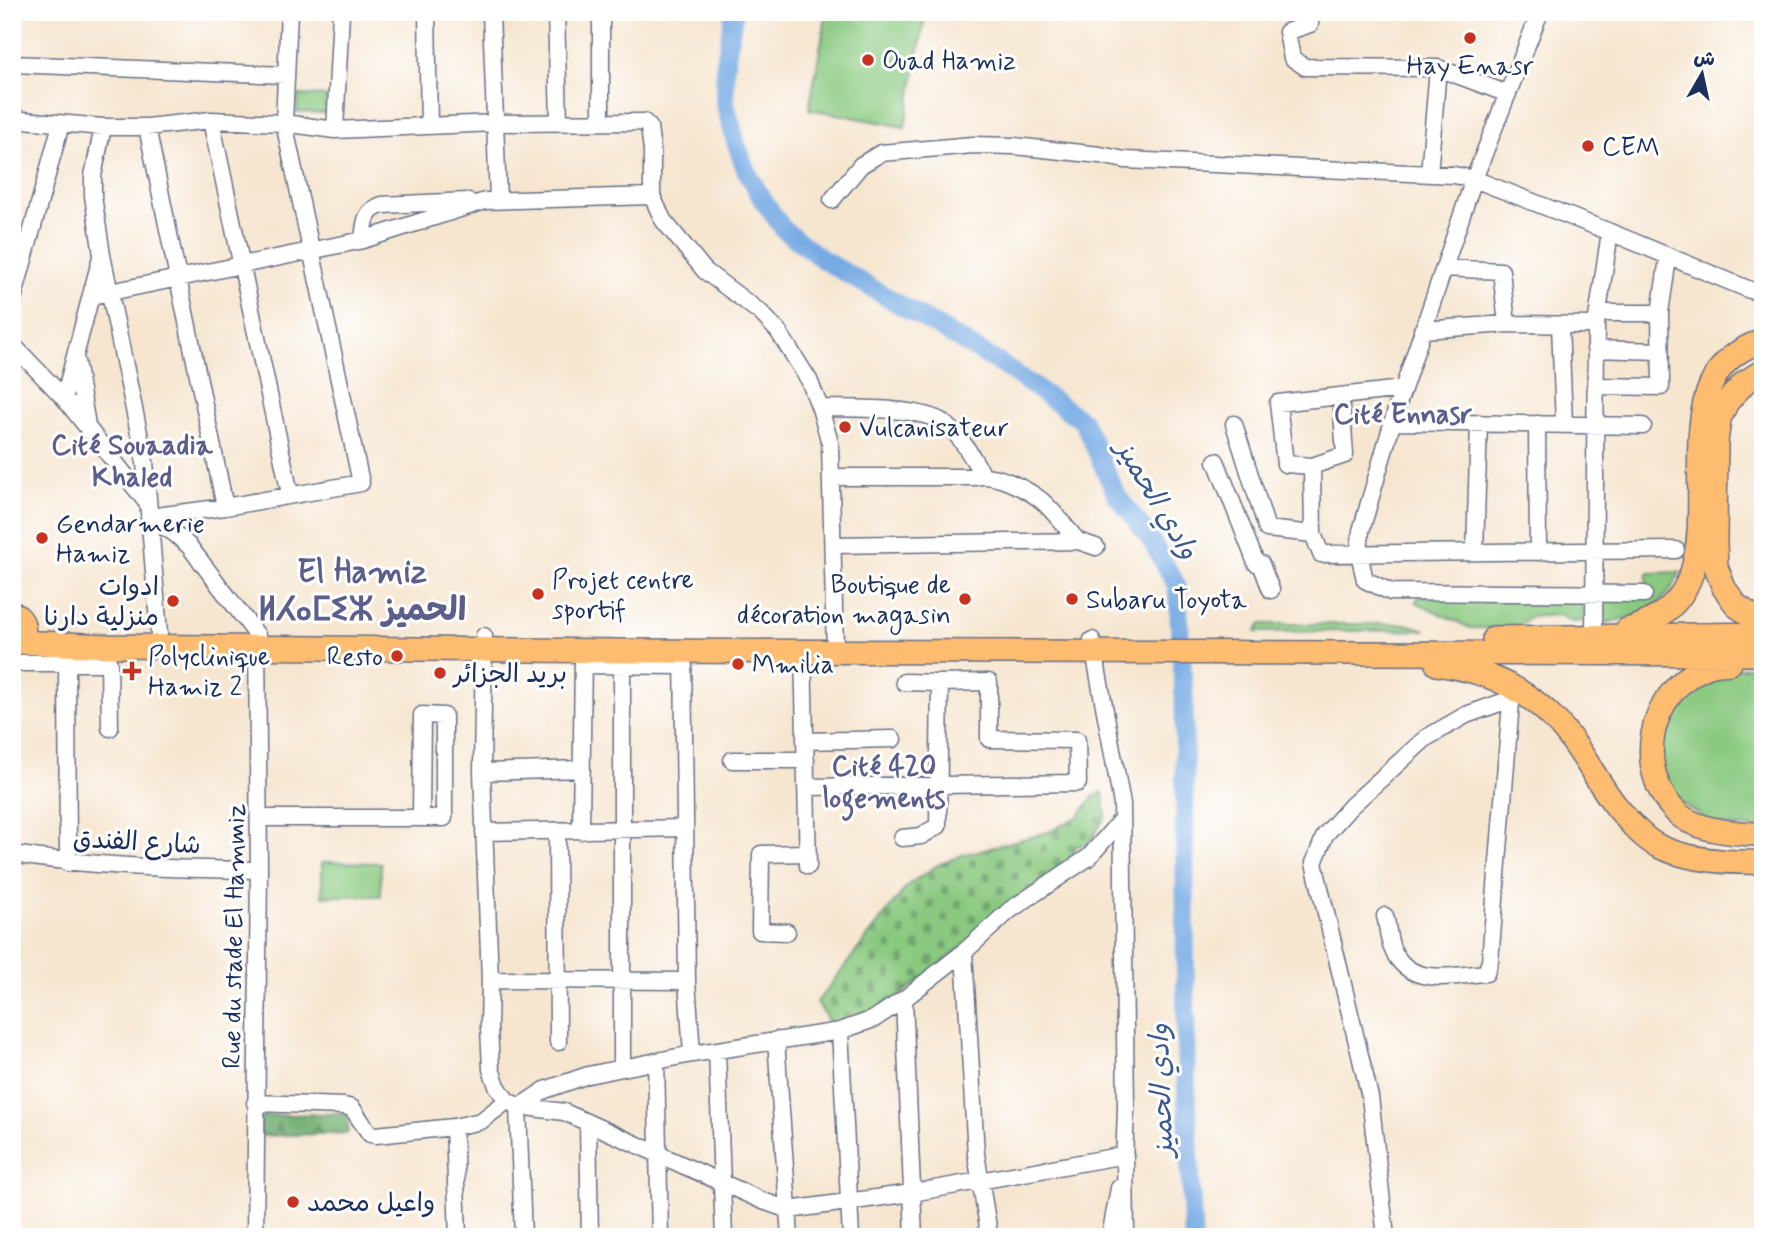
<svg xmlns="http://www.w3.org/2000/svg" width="1775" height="1249" viewBox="0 0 1775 1249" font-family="Mynerve,'Playpen Sans Arabic','Noto Sans Tifinagh',sans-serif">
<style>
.green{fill:#8ac980;stroke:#527c6f;stroke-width:2}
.forest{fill:url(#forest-firs);stroke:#456e66;stroke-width:2}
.cemetery{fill:url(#cemetery-stones);stroke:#527c6f;stroke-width:2}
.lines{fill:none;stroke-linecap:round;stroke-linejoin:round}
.river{stroke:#77abe4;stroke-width:19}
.minor-casing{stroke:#686f86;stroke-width:19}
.highway-casing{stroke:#686f86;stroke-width:26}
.minor{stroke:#fff;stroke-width:16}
.highway{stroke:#fdbc70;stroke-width:23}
.poi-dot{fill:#c8321e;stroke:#fff;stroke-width:2.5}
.labels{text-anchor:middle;stroke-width:6;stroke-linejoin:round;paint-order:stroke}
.poi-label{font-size:26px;fill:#1b2f5e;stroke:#fff;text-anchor:start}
.street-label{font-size:26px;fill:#1b2f5e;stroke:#fff}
.neighbourhood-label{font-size:28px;font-weight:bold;fill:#5c5e8c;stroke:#fff}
.water-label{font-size:28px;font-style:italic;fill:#3b5a8d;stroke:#fff}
.district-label{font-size:33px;font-weight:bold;fill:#5c5e8c;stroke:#fff}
</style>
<defs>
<pattern id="forest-firs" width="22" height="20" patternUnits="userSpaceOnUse" patternTransform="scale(1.75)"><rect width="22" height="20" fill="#6fad6e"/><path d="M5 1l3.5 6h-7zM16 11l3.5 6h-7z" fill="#5a8d5e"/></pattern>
<pattern id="cemetery-stones" width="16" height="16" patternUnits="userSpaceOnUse" patternTransform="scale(1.75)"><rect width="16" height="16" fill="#8ac980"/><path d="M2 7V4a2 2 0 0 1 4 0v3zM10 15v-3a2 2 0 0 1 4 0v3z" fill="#70a46c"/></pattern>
</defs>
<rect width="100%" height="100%" fill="#fff"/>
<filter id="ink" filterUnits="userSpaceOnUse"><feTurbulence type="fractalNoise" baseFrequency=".0143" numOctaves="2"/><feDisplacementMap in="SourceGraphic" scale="14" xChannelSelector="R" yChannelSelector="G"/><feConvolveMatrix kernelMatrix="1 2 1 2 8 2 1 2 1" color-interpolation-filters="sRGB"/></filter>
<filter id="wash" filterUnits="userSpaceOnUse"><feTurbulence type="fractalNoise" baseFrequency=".00686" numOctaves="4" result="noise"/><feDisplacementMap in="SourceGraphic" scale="28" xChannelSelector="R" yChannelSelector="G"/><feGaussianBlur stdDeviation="1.57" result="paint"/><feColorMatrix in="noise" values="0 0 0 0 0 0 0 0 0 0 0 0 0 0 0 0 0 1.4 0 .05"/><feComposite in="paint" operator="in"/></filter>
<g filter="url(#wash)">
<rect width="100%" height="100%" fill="#f6e6d0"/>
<path class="green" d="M827,12H926L905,127L809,109Z
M298,95L326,96V113L297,112Z
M1680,572C1663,610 1642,616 1603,623L1599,620L1598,598L1646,596L1647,573Z
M1418,597L1583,600L1584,617L1581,621L1572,622L1559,615L1541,616L1530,617L1518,628H1470L1416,602Z
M1261,624H1406L1426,630L1256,632Z
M1763,665V829L1715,825L1678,801L1659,764L1667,714L1698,677L1726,670Z
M322,862L381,863V896H322Z"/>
<path class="forest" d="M348,1113V1133L260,1136V1116Z"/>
<path class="cemetery" d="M1103,792L1106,816L1089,843L1074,847L1077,858L877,1013L832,1027L817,1002L908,885L938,865L963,855L1049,832L1078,817L1093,797Z"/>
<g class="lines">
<path class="river" d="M734,12L725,65V102L736,143L746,170L762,199L784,230L822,259L1001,364L1083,421L1116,494L1151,540L1177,586L1184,695L1186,1078L1193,1237"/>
</g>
</g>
<g filter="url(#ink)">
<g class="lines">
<g class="minor-casing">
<path id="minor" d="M427,12L429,125
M491,12L498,200
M556,12L559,122
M601,12V122
M1311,12L1310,24L1287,32L1292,58L1305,67L1438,68L1508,94
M1540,12L1474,179L1396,410L1361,531L1359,553L1365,580L1391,592L1644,594
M12,64L286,75
M12,119L103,127H147L211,120L284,123L335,130L495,123L644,122L649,127L652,150V196L663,220L705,271L761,313L778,331L809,380L820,408L830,443L835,651
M211,120L290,494
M103,127L93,176V196L102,255L145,462L159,634
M147,127L225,507
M335,130L341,12
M1429,174L1438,68
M832,200L861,165L881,153L973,145L1014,146L1100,155L1125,160L1454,175L1474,179L1610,232L1750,290L1763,293
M363,240C365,223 364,211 382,205L468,201
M91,296L363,240L485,201L652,196
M12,303L61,124
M1598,313H1660
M1507,324L1596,325
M1560,325L1564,424
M1422,330L1507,324L1501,271L1445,268
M12,344L64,398L148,504
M1595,349L1659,351
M76,361L87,425
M1595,386L1661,387L1660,313L1668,258
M64,398L101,257
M820,408C852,409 919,406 944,423C961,435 972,458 983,475
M1392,422L1643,426
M1234,424L1267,529L1313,534L1321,554L1676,550
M1537,424L1538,552
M1216,461L1256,563L1261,564L1271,590
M1312,466L1345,455L1341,397
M831,477H975C994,472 1025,488 1041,500C1054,511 1066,528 1078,541
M149,517L174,533L189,546L257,635L259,870L255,1237
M149,517L225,507L361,483L284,123L289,12
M1313,534L1312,466L1285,464L1278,403L1402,389
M834,545L1078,541L1096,547
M1475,551L1479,423
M484,636L482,772L490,980L489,1027L491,1069L497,1086L507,1101L518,1106L564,1112L763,1201L789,1210L912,1193L1125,1155L1126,1237
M1594,636L1596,325L1610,232
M1092,640L1122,804L1126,1108L1124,1163
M803,650L808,866
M12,663H67L76,660
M583,665L684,666
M904,682L940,683
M805,741L893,739
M732,760H806
M482,772L582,769
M806,787L1078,783L1077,740L989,739V682L940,683L938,826L921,836L902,838
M259,818H444V716L422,715L421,818
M557,831L558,1042
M581,831L583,650
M484,832L685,828
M12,854C94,867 176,869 259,870
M68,863L67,663H109L110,728
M1385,916C1388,926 1388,939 1392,948C1409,989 1453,975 1486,973L1490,961L1512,690
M787,932L760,931L761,854L808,853
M964,952L976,1154L988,1227L984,1237
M490,980L687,981L683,651
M687,981L692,1054
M904,999L914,1237
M840,1031L851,1237
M776,1040L790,1237
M717,1050L724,1237
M656,1061L660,1237
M622,1068V651
M255,1103L344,1106L352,1108L370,1134L376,1135L454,1127L481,1121L507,1101
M518,1106L523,1237
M521,1106L545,1090L588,1075L692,1054L840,1031L874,1019L904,999L964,952L1010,910L1089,857L1121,820
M588,1123L590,1237
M454,1127L458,1237
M1110,1237L1119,1188
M1386,1237L1370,1097L1314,863L1325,835L1351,806L1426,738L1466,715L1511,699"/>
</g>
<g class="highway-casing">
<path id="highway" d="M1763,371L1744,383L1727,402L1719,419L1716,443L1715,542L1716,567L1724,588L1737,606L1763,623
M12,613C27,620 28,637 12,645
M1627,630C1639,627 1647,623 1657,617C1751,562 1641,377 1763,341
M1494,638L1763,634
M18,642L109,646L622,651L1763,654
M1730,663C1722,664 1712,664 1704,668C1649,692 1633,769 1676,812C1695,831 1737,834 1763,834
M1437,664C1491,671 1535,692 1568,735C1586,758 1598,783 1616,806C1628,820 1641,837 1658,846C1689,861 1729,863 1763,862"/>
</g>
<use href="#minor" class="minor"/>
<use href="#highway" class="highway"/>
</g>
</g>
<g class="poi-dot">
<circle cx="1470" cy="38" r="7"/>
<circle cx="868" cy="60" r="7"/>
<circle cx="1588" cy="146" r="7"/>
<circle cx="845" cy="427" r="7"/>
<circle cx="42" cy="538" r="7"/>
<circle cx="538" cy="594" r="7"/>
<circle cx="965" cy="599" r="7"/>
<circle cx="1072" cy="599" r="7"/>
<circle cx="173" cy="601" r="7"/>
<circle cx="397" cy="656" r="7"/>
<circle cx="738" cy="664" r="7"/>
<path d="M128.5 660.5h7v7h7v7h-7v7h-7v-7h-7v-7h7z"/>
<circle cx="440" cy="673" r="7"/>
<circle cx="293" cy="1202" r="7"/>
</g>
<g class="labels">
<g class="poi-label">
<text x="882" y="69">Ouad Hamiz</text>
<text x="1470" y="74" text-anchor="middle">Hay Enasr</text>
<text x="1602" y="155">CEM</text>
<text x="859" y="436">Vulcanisateur</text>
<text x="56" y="532">Gendarmerie<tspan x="56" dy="30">Hamiz</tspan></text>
<text x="552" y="588">Projet centre<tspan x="552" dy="30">sportif</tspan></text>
<text x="951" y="593" text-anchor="end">Boutique de<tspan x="951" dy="30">décoration magasin</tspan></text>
<text x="159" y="595" text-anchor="end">ادوات<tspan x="159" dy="30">منزلية دارنا</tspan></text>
<text x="1086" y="608">Subaru Toyota</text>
<text x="148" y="665">Polyclinique<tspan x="148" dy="30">Hamiz 2</tspan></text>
<text x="383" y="665" text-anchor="end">Resto</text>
<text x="752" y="673">Mmilia</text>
<text x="454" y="682">بريد الجزائر</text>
<text x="307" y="1211">واعيل محمد</text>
</g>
<g class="street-label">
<text transform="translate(137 841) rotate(3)" y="9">شارع الفندق</text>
<text transform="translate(233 936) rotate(-89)" y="9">Rue du stade El Hammiz</text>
</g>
<g class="neighbourhood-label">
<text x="1403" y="423">Cité Ennasr</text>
<text x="132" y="454">Cité Souaadia<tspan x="132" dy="32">Khaled</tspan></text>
<text x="884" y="775">Cité 420<tspan x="884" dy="32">logements</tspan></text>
</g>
<g class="water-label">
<text transform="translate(1158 499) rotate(59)" y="10">وادي الحميز</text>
<text transform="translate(1160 1090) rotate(-92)" y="10">وادي الحميز</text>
</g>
<g class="district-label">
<text x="362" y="582">El Hamiz<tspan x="362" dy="38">ⵍⵃⴰⵎⵉⵣ الحميز</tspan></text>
</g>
</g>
<rect width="1775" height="1249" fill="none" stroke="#fff" stroke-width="42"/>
<g transform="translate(1702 74) rotate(9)" stroke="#ffffff" stroke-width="5" paint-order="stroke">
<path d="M0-5L12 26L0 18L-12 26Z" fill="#1b2f5e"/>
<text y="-10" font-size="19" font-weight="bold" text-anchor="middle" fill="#1b2f5e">ش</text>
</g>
</svg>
